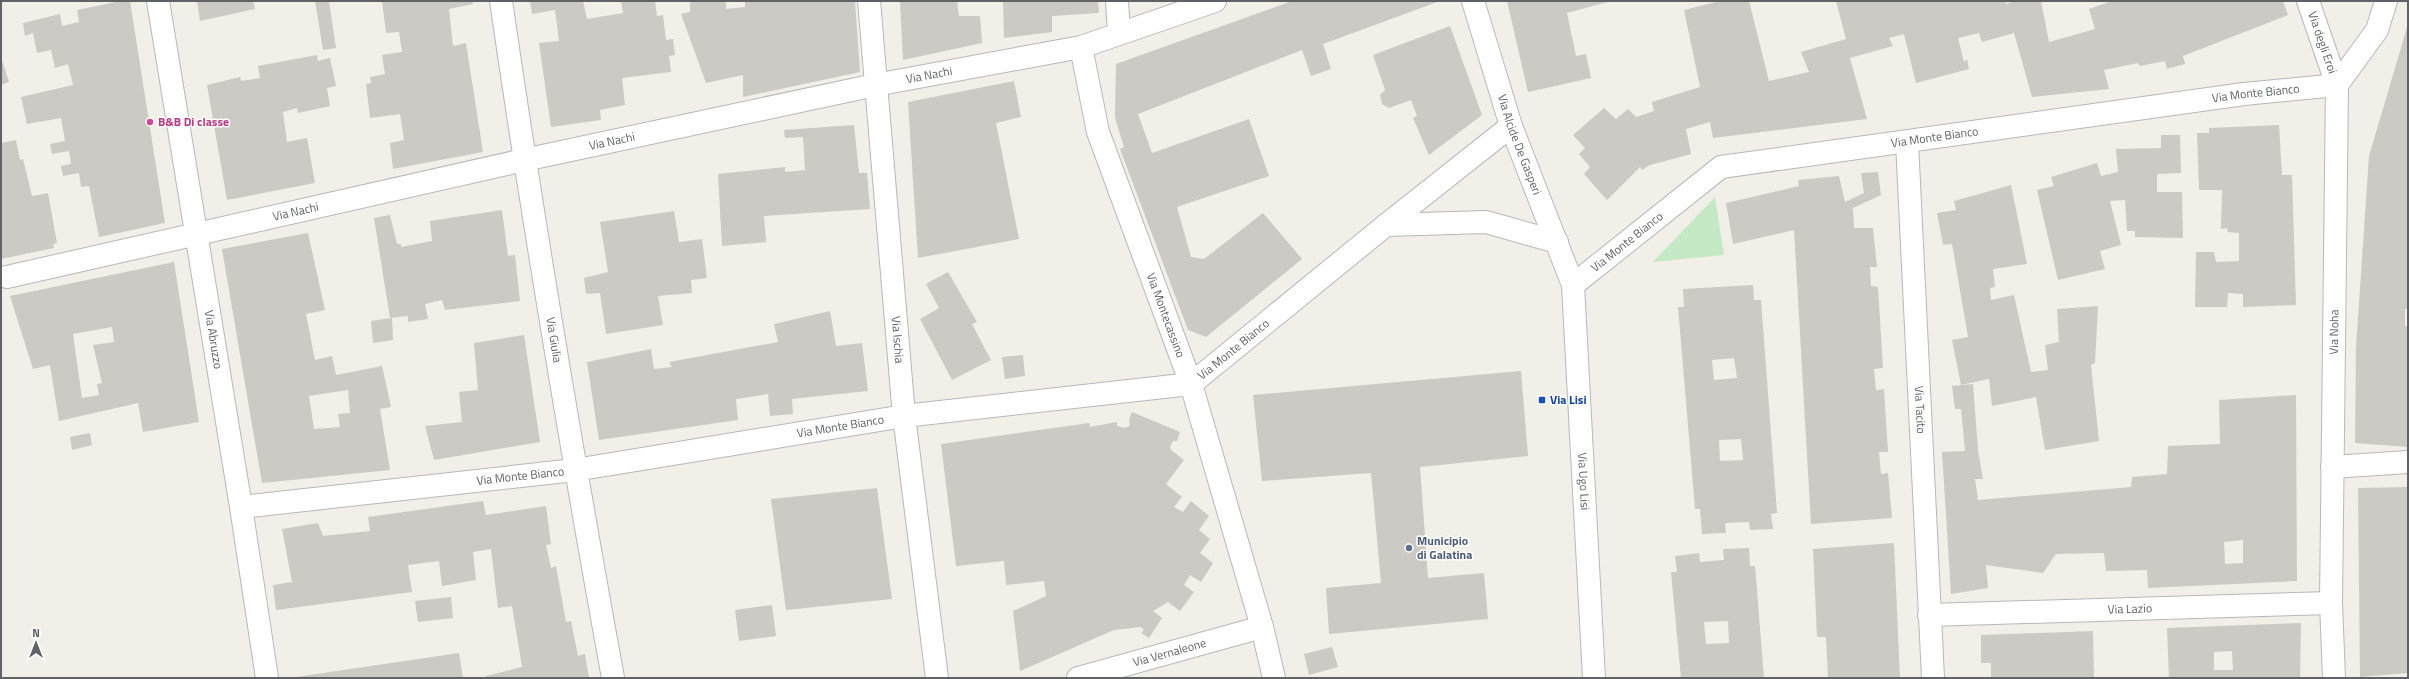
<svg xmlns="http://www.w3.org/2000/svg" width="2409" height="679" viewBox="0 0 2409 679" font-family="'Titillium Web',sans-serif">
<style>
.green{fill:#c5e8c5}
.building{fill:#cccac5;fill-rule:evenodd}
.lines{fill:none;stroke-linecap:round;stroke-linejoin:round}
.minor-casing{stroke:#b5b8bc;stroke-width:24}
.tertiary-casing{stroke:#b5b8bc;stroke-width:24}
.secondary-casing{stroke:#b6babf;stroke-width:24}
.minor{stroke:#fff;stroke-width:22}
.tertiary{stroke:#fff;stroke-width:22}
.secondary{stroke:#fff;stroke-width:22}
.hotel-dot{fill:#d1479c;stroke:#fff;stroke-width:1.5}
.transit-dot{fill:#1a4fb4;stroke:#fff;stroke-width:1.5}
.service-dot{fill:#5c6f8a;stroke:#fff;stroke-width:1.5}
.labels{text-anchor:middle;stroke-width:3;stroke-linejoin:round;paint-order:stroke}
.street-label{font-size:12px;fill:#5f6368;stroke:#fff}
.hotel-label{font-size:12px;font-weight:bold;fill:#b23c85;stroke:#fff;text-anchor:start}
.transit-label{font-size:12px;font-weight:bold;fill:#164399;stroke:#fff;text-anchor:start}
.service-label{font-size:12px;font-weight:bold;fill:#4e5e75;stroke:#fff;text-anchor:start}
</style>
<rect width="100%" height="100%" fill="#f1efe8"/>
<path class="green" d="M1715,197L1724,255L1653,262Z"/>
<path class="building" d="M121,1H130L165,223L99,237L89,186L81,187L79,173L63,176L61,166L71,164L69,151L52,154L50,144L65,141L61,118L27,124L21,97L73,85L68,64L55,68L51,50L37,53L33,33L25,36L23,23L60,14L62,26L79,22L77,10Z
M197,1H253L255,9L200,21Z
M315,1H329L336,48L323,50Z
M382,1H472L473,4L449,9L453,46L466,43L483,152L393,169L390,143L404,140L400,114L370,118L366,84L371,83L370,77L385,74L382,55L402,52L399,32L386,33Z
M530,1H583L587,19L623,13L621,1H655L657,16L663,15L666,40L673,39L675,55L669,56L671,72L622,78L625,105L600,110L601,120L551,127L539,43L559,41L555,10L532,14Z
M690,1H726V9L745,7V1H855L860,72L743,97V75L706,83L681,14L690,12Z
M900,1H957L959,16H980L982,43L903,60Z
M1003,1H1098L1099,13L1052,16V32L1004,38Z
M1292,1H1440L1323,44L1331,69L1311,76L1302,50L1138,114L1152,153L1249,119L1269,176L1177,207L1191,257L1204,259L1263,213L1302,259L1206,337L1188,330L1120,149L1124,147L1115,118L1116,64Z
M1507,1H1611L1567,13L1576,56L1586,54L1591,78L1528,92Z
M1720,1H1749L1769,81L1809,72L1801,52L1846,39L1836,1H2005L2006,4L2014,1H2041L2049,42L2095,29L2089,9L2112,1H2283L2288,15L2183,56L2185,64L2167,69L2165,61L2140,66L2138,63L2104,70L2109,89L2032,97L2014,33L1982,42L1979,33L1958,38L1964,62L1967,59L1969,69L1916,83L1904,34L1889,38L1893,46L1850,58L1867,119L1713,138L1710,122L1686,129L1691,154L1650,165L1642,170L1640,167L1607,200L1584,174L1590,167L1579,154L1585,148L1573,135L1604,108L1616,119L1628,109L1636,117L1654,111L1652,102L1700,87L1684,10Z
M2408,24V309H2405V326H2408V447L2355,443L2356,347L2369,156Z
M1450,26L1482,115L1429,155L1413,118L1417,116L1411,100L1389,108L1382,104L1380,95L1385,90L1373,55Z
M317,55L318,61L330,58L336,86L327,88L330,106L298,113L297,108L283,112L287,142L307,138L315,183L227,200L207,85L240,77L241,81L260,78L258,66Z
M1,57L9,82L1,85Z
M1014,81L1021,117L996,123L1019,239L918,258L908,102Z
M854,125L859,173H867L870,209L764,216L766,242L722,246L718,174L785,167V172L805,170L803,137L785,138L784,130Z
M2279,125L2282,175H2292L2296,305L2243,307V294L2228,293L2227,307H2195L2196,252H2214L2216,262L2239,261V233L2228,232L2227,228L2221,229L2222,190H2199L2197,133H2209V128Z
M2161,135H2180L2181,173L2157,174V192H2182L2183,238L2135,237V231H2127L2125,200L2110,201L2121,245L2100,251L2105,269L2058,280L2037,190L2054,186L2051,177L2097,163L2101,176L2118,172L2116,149L2161,148Z
M16,140L20,160L23,159L32,196L48,193L57,243L53,244L54,248L1,259V143Z
M1878,172L1881,195L1853,208L1854,228H1873L1877,267H1870L1871,286L1878,287L1883,368L1874,369L1876,390L1884,389L1888,452H1879L1881,474L1888,473L1892,518L1811,524L1794,230L1733,244L1726,203L1799,186L1798,180L1839,176L1845,202L1864,193L1861,173Z
M2011,185L2027,264L1993,269L1995,287L1990,288L1991,300L2014,295L2031,372L2048,370L2045,345L2059,342L2057,309L2098,306L2095,363L2091,365L2099,441L2045,450L2036,397L1992,406L1989,379L1961,385L1952,340L1968,337L1952,244L1943,245L1937,213L1956,210L1954,201Z
M502,210L508,256L515,255L520,301L445,310L442,300L425,304L428,319L408,322V316L390,318L374,218L390,215L397,244H401V247L432,241L430,221Z
M674,211L679,242L702,239L707,278L691,280L692,293L658,296L663,325L606,334L600,293L586,294L584,278L608,272L600,222Z
M308,233L325,310L306,314L315,360L332,356L336,375L382,366L391,407L380,409L390,470L262,483L222,249ZM348,390L350,413L338,414L340,427L314,429L309,396Z
M174,262L199,422L143,432L138,403L59,421L50,365L33,369L10,296ZM112,327L114,342L93,345L102,383L97,384L99,395L82,398L73,334Z
M948,272L977,322L972,324L991,360L952,380L920,319L939,308L926,284Z
M1753,285L1754,300H1761L1777,513L1771,514L1773,529L1750,530L1749,522L1725,523L1726,533L1702,534L1700,509H1695L1678,307H1684L1683,289ZM1734,358L1737,378L1714,380L1712,360ZM1741,439L1743,460L1720,461L1719,440Z
M830,311L836,346L862,343L868,391L792,399L793,414L770,416L768,394L736,399L738,420L599,440L587,362L651,349L654,369L672,367L669,362L778,342L774,324Z
M392,318L393,340L373,343L371,321Z
M524,335L540,442L434,460L425,426L462,422L459,392L478,390L474,343Z
M1023,355L1025,376L1005,379L1002,357Z
M1521,371L1528,456L1420,467L1428,578L1484,573L1488,619L1329,634L1326,588L1381,583L1371,473L1262,481L1253,395Z
M1973,384L1978,450L1983,479H1975L1978,500L2131,487L2132,477L2167,474L2168,446L2220,444L2219,400L2296,395L2297,581L2148,588L2147,570L2106,571L2104,553L2056,554L2043,573L1986,565L1988,588L1951,594L1942,452L1965,451L1961,409H1955L1952,386ZM2243,540V563L2225,564L2224,542Z
M1132,412L1180,432L1177,441H1173L1170,447L1171,450L1184,460L1166,484L1182,497L1174,507L1183,512L1191,501L1209,516L1199,530L1210,539L1200,553L1213,563L1201,582L1190,575L1184,585L1194,592L1180,611L1168,602L1153,611L1162,618L1149,638L1141,633L1144,630L1141,627L1114,630L1020,671L1013,611L1046,596L1044,581L1006,585L1004,561L956,566L941,444L1089,423L1090,427L1117,422V426L1124,428L1130,426L1129,420Z
M90,433L92,445L72,450L70,437Z
M2408,487V673L2360,677L2358,488Z
M877,488L892,599L786,610L771,499Z
M483,501L486,515L546,506L551,544L546,545L551,568L556,566L566,622L571,621L578,656L585,654L589,678H486V676L522,667L512,606L498,608L491,549L473,552L476,580L442,586L439,561L408,565L412,592L276,610L273,585L292,582L282,529L318,523L323,536L370,531L368,517Z
M1894,543L1900,678H1828L1826,637H1817L1813,549Z
M1749,548L1750,566H1755L1764,678H1681L1671,572H1677L1675,556L1699,553L1700,562L1724,560L1723,549ZM1728,621L1729,643L1706,644L1704,622Z
M451,597L453,618L418,622L415,601Z
M772,605L776,636L739,641L735,610Z
M2301,623L2300,678H2169L2167,628ZM2232,651L2233,670H2214V652Z
M2093,631L2094,678H1991V663H1981V635Z
M1332,647L1338,667L1309,675L1304,654Z
M459,653L463,678H296V677Z"/>
<g class="lines">
<g class="minor-casing">
<g id="minor">
<path id="s1" d="M158,1L241,507L267,678"/>
<path id="s2" d="M501,1C534,228 572,453 613,678"/>
<path id="s3" d="M869,1L904,416L937,678"/>
<path d="M1117,1L1119,33"/>
<path id="s4" d="M2308,1L2337,85"/>
<path id="s5" d="M1081,47L1098,132L1191,384L1262,627L1274,678"/>
<path d="M2337,85L2377,30L2386,1"/>
<path id="s6" d="M1907,142L1933,678"/>
<path d="M1386,225L1486,222L1557,242"/>
<path id="s7" d="M7,277L524,160L875,85L1081,47L1215,1"/>
<path id="s8" d="M1573,285L1721,167L2244,94L2337,85"/>
<path d="M2332,467L2408,462"/>
<path id="s9" d="M241,507L575,470L904,416L1191,384L1386,225L1511,126"/>
<path id="s10" d="M1929,615L2331,603"/>
<path id="s11" d="M1078,678L1262,627"/>
</g>
</g>
<g class="tertiary-casing">
<g id="tertiary">
<path id="s12" d="M2334,678L2331,603L2337,85"/>
</g>
</g>
<g class="secondary-casing">
<g id="secondary">
<path id="s13" d="M1473,1L1511,126L1573,285L1594,678"/>
</g>
</g>
<use href="#minor" class="minor"/>
<use href="#tertiary" class="tertiary"/>
<use href="#secondary" class="secondary"/>
</g>
<circle class="hotel-dot" cx="150" cy="122" r="4"/>
<rect class="transit-dot" x="1538" y="396" width="8" height="8" rx="2"/>
<circle class="service-dot" cx="1409" cy="548" r="4"/>
<g class="labels">
<g class="street-label">
<text dy="4" stroke="none"><textPath href="#s4" startOffset="44">Via degli Eroi</textPath></text>
<text dy="4" stroke="none"><textPath href="#s7" startOffset="944">Via Nachi</textPath></text>
<text dy="4" stroke="none"><textPath href="#s8" startOffset="729">Via Monte Bianco</textPath></text>
<text dy="4" stroke="none"><textPath href="#s8" startOffset="405">Via Monte Bianco</textPath></text>
<text dy="4" stroke="none"><textPath href="#s7" startOffset="620">Via Nachi</textPath></text>
<text dy="4" stroke="none"><textPath href="#s13" startOffset="151">Via Alcide De Gasperi</textPath></text>
<text dy="4" stroke="none"><textPath href="#s7" startOffset="296">Via Nachi</textPath></text>
<text dy="4" stroke="none"><textPath href="#s8" startOffset="69">Via Monte Bianco</textPath></text>
<text dy="4" stroke="none"><textPath href="#s5" startOffset="282">Via Montecassino</textPath></text>
<text dy="4" stroke="none"><textPath href="#s12" startOffset="346">Via Noha</textPath></text>
<text dy="4" stroke="none"><textPath href="#s1" startOffset="343">Via Abruzzo</textPath></text>
<text dy="4" stroke="none"><textPath href="#s2" startOffset="343">Via Giulia</textPath></text>
<text dy="4" stroke="none"><textPath href="#s3" startOffset="340">Via Ischia</textPath></text>
<text dy="4" stroke="none"><textPath href="#s9" startOffset="1013">Via Monte Bianco</textPath></text>
<text dy="4" stroke="none"><textPath href="#s6" startOffset="268">Via Tacito</textPath></text>
<text dy="4" stroke="none"><textPath href="#s9" startOffset="605">Via Monte Bianco</textPath></text>
<text dy="4" stroke="none"><textPath href="#s9" startOffset="281">Via Monte Bianco</textPath></text>
<text dy="4" stroke="none"><textPath href="#s13" startOffset="498">Via Ugo Lisi</textPath></text>
<text dy="4" stroke="none"><textPath href="#s10" startOffset="201">Via Lazio</textPath></text>
<text dy="4" stroke="none"><textPath href="#s11" startOffset="95">Via Vernaleone</textPath></text>
</g>
<g class="hotel-label">
<text x="158" y="126">B&amp;B Di classe</text>
</g>
<g class="transit-label">
<text x="1550" y="404">Via Lisi</text>
</g>
<g class="service-label">
<text x="1417" y="545">Municipio<tspan x="1417" dy="14">di Galatina</tspan></text>
</g>
</g>
<rect width="2409" height="679" fill="none" stroke="#5f6368" stroke-width="4"/>
<g transform="translate(36 643)" stroke="#ffffff" stroke-width="3" paint-order="stroke">
<path d="M0-3L7 15L0 10L-7 15Z" fill="#5f6368"/>
<text y="-6" font-size="11" font-weight="bold" text-anchor="middle" fill="#5f6368">N</text>
</g>
</svg>
